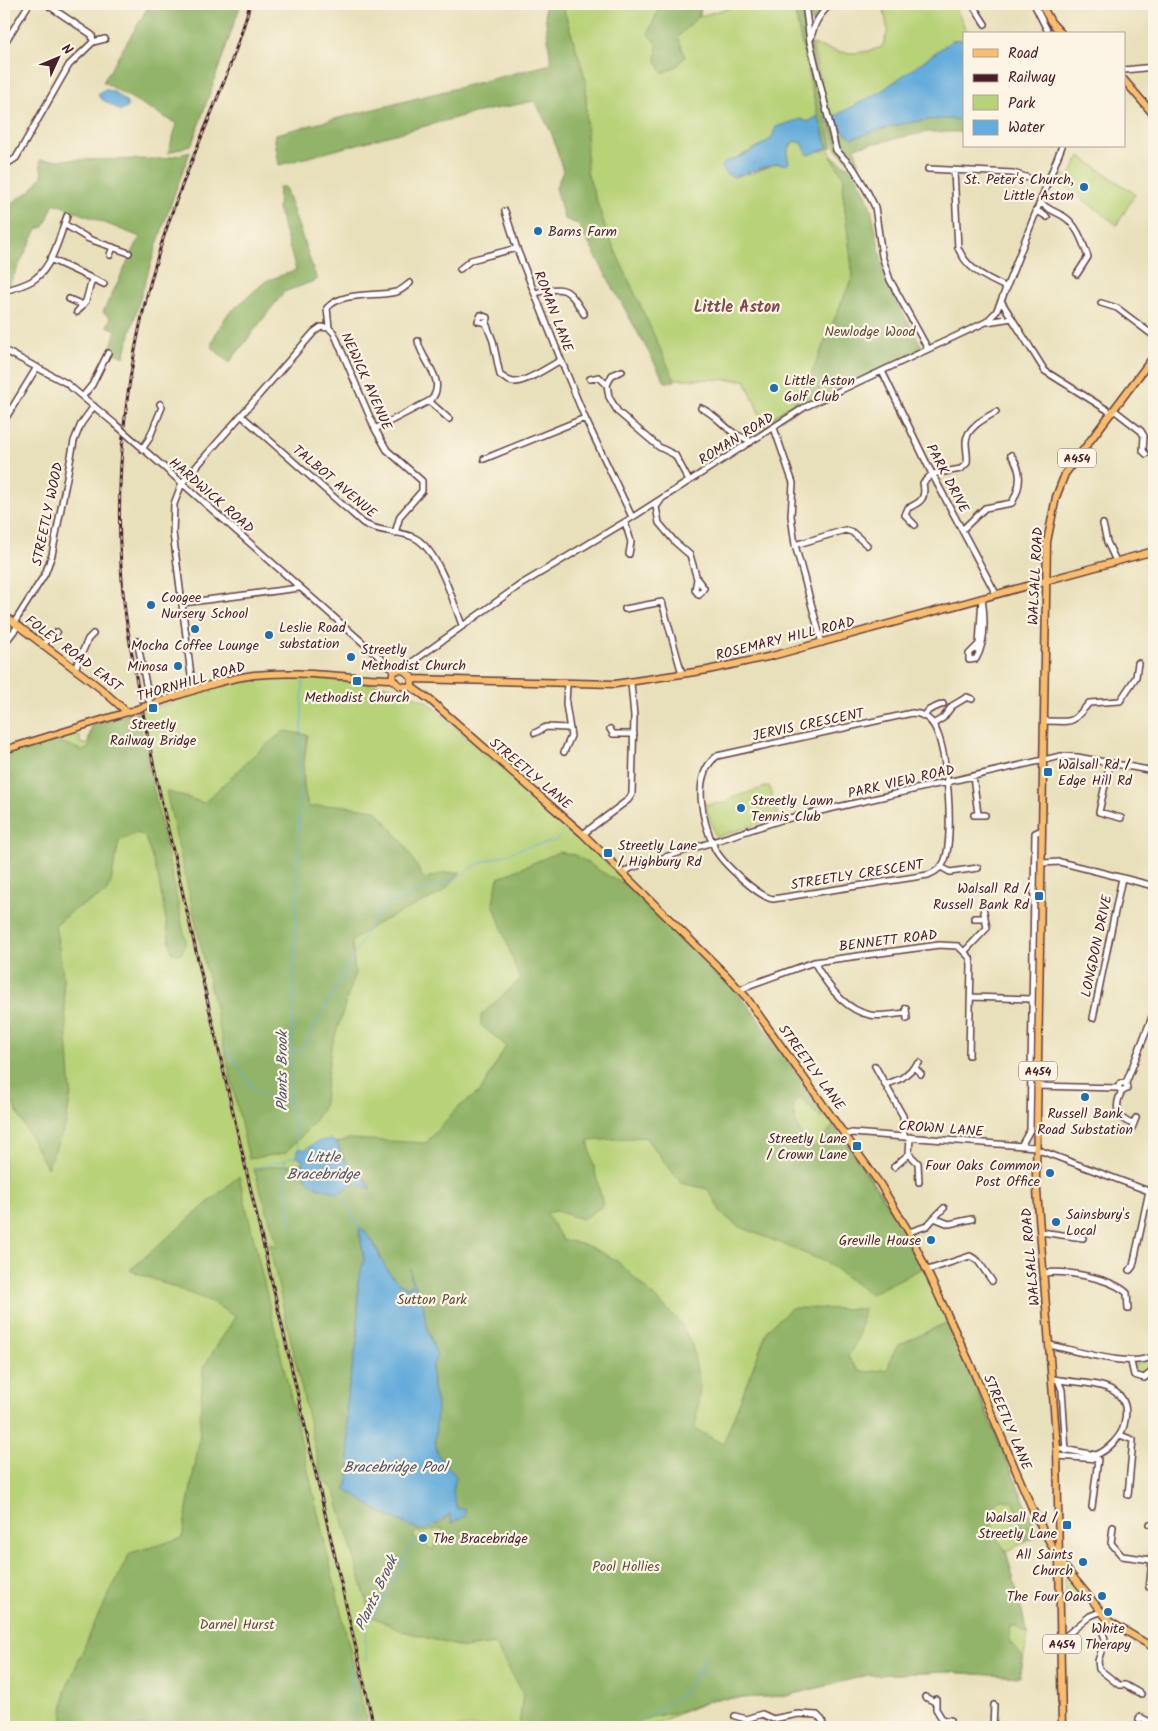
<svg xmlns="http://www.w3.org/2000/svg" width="1158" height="1731" viewBox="0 0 1158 1731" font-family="Kalam,sans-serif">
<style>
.green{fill:#b7d277;stroke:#807851}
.forest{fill:#91b468;stroke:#6e6a4a;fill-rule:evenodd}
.water{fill:#63acdb;stroke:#566683}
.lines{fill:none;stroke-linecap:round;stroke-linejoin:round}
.stream{stroke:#63acdb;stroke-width:1}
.minor-casing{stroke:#623c40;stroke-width:8}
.major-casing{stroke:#623c40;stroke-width:9}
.minor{stroke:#fff;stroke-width:5}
.major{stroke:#f9be6d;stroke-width:6}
.rail-casing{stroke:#4a1f2b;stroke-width:3}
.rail{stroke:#fcf5e5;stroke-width:1;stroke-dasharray:4;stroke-linecap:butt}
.minor-bridge-casing{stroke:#623c40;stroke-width:8;stroke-linecap:butt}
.major-bridge-casing{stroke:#623c40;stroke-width:9;stroke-linecap:butt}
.minor-bridge{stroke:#fff;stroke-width:5}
.major-bridge{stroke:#f9be6d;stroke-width:6}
.poi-dot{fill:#1f6fb2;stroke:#fcf5e5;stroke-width:2}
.labels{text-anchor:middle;stroke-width:4.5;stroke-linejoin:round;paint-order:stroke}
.shield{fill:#fcf5e5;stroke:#7f5f63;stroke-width:1}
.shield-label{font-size:12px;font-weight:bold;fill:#4a1f2b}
.poi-label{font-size:14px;fill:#4a1f2b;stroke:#fcf5e5;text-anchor:start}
.street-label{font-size:14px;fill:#4a1f2b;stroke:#fcf5e5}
.park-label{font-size:14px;fill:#654c3e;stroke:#fcf5e5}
.water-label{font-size:15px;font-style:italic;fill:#535069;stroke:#fcf5e5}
.quarter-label{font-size:16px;font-weight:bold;fill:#844b4d;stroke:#fcf5e5}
</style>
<rect width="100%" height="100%" fill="#fcf5e5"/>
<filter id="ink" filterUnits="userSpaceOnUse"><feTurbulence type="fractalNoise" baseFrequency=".02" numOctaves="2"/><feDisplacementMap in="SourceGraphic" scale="10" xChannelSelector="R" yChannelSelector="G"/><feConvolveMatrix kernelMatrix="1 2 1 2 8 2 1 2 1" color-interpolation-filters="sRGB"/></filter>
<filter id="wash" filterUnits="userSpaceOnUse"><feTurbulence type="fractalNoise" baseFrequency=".0096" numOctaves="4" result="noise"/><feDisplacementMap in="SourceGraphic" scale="20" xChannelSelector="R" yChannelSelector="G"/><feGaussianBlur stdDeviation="1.12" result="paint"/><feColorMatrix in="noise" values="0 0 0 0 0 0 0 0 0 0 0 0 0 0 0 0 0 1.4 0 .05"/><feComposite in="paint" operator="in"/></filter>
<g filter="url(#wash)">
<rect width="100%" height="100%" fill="#e8e0ba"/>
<path class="green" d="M544,4H701L700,16L745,4H793L818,116L808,122L801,119C789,124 781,132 771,139C756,149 740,156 724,163L750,174L778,163H789C786,153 788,148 795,141L802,143L806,148L822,151L828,148L844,178L843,194L853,276L802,396L764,424L745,380L676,379L658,366L578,224L552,64Z
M886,4H954L968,34H964V40H953L880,92L829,119L812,44C840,53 853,57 882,47L888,31L883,6Z
M1080,156L1135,194L1117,225L1053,177L1057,170L1069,177Z
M275,677L317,678L389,686L428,702L490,758L534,793L726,978L799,1076L869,1175L907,1234L963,1355L1039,1536L1006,1551L1028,1635L1020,1677L948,1672L868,1675L786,1696L714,1699L647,1727H4V753L72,731L80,736V743L87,745L92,725L235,683Z
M769,786L779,817L716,837L715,835L705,804L727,803L731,798Z
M1149,1360L1153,1368L1143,1377L1135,1373L1134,1364Z
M1068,1578L1083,1596L1065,1597L1064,1579Z"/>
<path class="forest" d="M150,4H241L192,144L168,153L177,124L103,82Z
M544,4H562L586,80L587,172L608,235L675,381L665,382L578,224L564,219L556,188L563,171L552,134L535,101L474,113L279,165L275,141L276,134L551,64Z
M661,4H701L699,16L678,37L685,56L677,66L663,73L656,61L657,45L648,34Z
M793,4H804L806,25L833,147L828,148L818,116Z
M808,4H829L824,7L812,24Z
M942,118L964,120V132H928L855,147L860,173L837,150L830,124L841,127L853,138L897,124Z
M190,152C164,220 142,287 124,357L110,350L116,330L107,326L111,318L103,312L140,237L54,203L44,227L37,229L8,287L4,282V208L30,191L42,176L40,160L162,159Z
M831,156C838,160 848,165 853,172C878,203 874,244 887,280C896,304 911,326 923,349L810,402L765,429L764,424L802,396L853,276L843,194L844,178Z
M279,187H285L317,280L284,292L229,363L211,346L215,335L227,315L266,281L296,270L278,208Z
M137,712L186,942L181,954L172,953L158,876L145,837L137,833L119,841L111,882L105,894L75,909L55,925L62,966L71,1093L66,1124L47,1168L4,1087V753C39,740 48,735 83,751L89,748L92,725Z
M284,731L308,735C304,760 300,783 309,807L338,805L376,810L404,844L424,879L444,873L461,872L442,893L376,924L352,941L355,973L331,1049L323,1108L310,1127L285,1153L249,1159L166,791L204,803L254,755Z
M559,852L575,855L610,877L636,889L726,978L754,1013L828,1116L820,1118L800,1097L793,1104C793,1121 800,1137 813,1148L834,1125L907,1234L923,1268L870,1294L826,1262L738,1226L722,1214L708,1189L681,1183L645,1137L588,1141L603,1206L582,1219L556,1211L546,1213L562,1239L591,1247L617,1261L680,1322L692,1345L700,1387L695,1429L723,1444L768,1329L791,1308L864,1309L858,1338L848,1357L858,1370L868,1372L888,1369L891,1357L898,1345L948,1322L1039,1536L1026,1542L1014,1502L1001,1499L993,1506L991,1530L1006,1551L1028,1635L1017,1627H1010C1007,1641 1014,1648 1023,1658L1020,1677L948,1672L868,1675L786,1696L714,1699L682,1711L650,1717L633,1727H519L523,1692L494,1644L464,1648L402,1631L371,1616L334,1489L322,1479L269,1244L278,1246L254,1169L302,1163V1172L317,1187L339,1193L355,1183L364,1185L359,1170C344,1165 343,1155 337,1143L349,1139L426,1143L456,1109L481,1091L506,1046L481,1025V1015L520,980L493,903L498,878ZM359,1230C363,1233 369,1236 372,1240C385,1260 381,1274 407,1288L412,1286L411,1277L422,1298L428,1331L436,1353L432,1367L433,1389L436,1400L435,1442L438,1455L454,1474L453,1498L457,1509H465L452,1522L450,1514L440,1524L417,1529L378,1511L346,1489L350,1472L346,1404L358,1336V1282L364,1260ZM443,1528V1533L436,1540L433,1550L413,1537L417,1531L423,1533Z
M239,1176L368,1727H62L65,1692L96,1620L130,1553L182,1538L199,1442L203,1368L235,1317L212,1302L130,1270Z"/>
<path class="water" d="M953,40H964V120C925,116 890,126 853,138L843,131L841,127L830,124L829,119L880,92Z
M105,89L116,93L127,103V108L121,111L100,98L98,94Z
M818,116L828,148L808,155L802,143L795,141C787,148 786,153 789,163L786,165L778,163L734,177L726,174L722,167L724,163L746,154L771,139L776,127L801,119L808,122Z
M329,1139L337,1143L342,1156L348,1165L361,1172L371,1189L355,1183L339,1193C318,1186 303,1188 302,1160L296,1156L298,1150L302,1148L304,1150L317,1142Z
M359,1228C379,1236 377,1272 407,1288L412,1286L410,1268L411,1277L422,1298L428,1331L437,1356L432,1367L433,1389L437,1405L435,1442L438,1455L456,1476L453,1493L457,1508L465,1509L466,1516L452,1523L450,1514C439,1520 432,1533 417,1529L378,1511L346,1489L350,1472L346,1404L358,1336V1282L364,1260Z"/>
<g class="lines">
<path class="stream" d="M225,1046L254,1090L288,1103
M291,1050L301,1051L380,908L459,877L478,864L526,847L555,841L559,837
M299,1149L290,1109L303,680
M289,1158L296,1156
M285,1160L284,1172L291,1226
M252,1169L286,1160
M341,1192L360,1229
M367,1660L365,1641L368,1626L384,1600L396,1573L404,1565V1556L417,1539
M350,1664L356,1727
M696,1675L705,1673
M634,1727L682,1694L692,1681L704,1658"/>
</g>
</g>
<g filter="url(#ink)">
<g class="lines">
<g class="minor-casing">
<path id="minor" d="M46,4L92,35L93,42
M805,4L810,42L836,150L854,169L867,191L875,207L882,256L890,280L928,349
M972,4L985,24
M1034,4L1049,34
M811,38C814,24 820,12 832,4
M93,42L105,39
M4,44L29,4
M1124,70L1154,67
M4,166L16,158L69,65L93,42
M928,169L1013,173L1047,184
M954,171L958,248C968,271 986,277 1007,288
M1040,202C1047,209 1054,211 1063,216C1077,224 1083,243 1088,257L1077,274
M1036,210L1047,217
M505,211L517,249L561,360L585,418L632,517
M64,224L89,239L129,253
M110,255L113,247
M50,259L104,284
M460,269L471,260L517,248
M4,291C14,288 28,285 36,278C53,265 60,235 67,216
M535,293C567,286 567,287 584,314
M69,299L83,305
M1001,301L1045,371L1112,413
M1101,303L1117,308L1154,336
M77,312L86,301L92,279
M987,322L1012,318
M486,323L478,321L481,315L488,318L486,323L493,341L500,375C504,378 509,382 514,382C525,383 550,366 561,360
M329,328L334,333L375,429L387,450L422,481V491L400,516L395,533
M329,328L327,308C342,291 376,297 396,292C401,291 406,286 410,283
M4,350L66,383L115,424
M882,371L929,468L996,594
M590,379L599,377L607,385L609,397L618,412L659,447L675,455L689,481
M607,385L612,375L622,371
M83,396L92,385L108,353
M429,401L449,419
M701,408C716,415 722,425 734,433C739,437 745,437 751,442
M1114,410L1141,431L1144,436L1143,451L1146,454
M242,416L363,523C379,533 399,530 415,538C438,550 453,601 462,625
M4,421L37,367
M774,428L793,483L791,516L795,545L822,643
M375,429L431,400C448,380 421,361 418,341
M132,439L395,671
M142,449L149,439L162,407L160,404
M484,459L585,418
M661,500L656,507L659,523L675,542L690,555L697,579L704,588L699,595L695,590L697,579
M1152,515L1154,519
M625,522L631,542L629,554
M1103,524L1107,542L1116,561
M915,525L905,515L908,508C922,502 926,498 923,483L932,474L961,469L967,463C968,455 966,450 966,442C966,428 985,418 996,412
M963,529L985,508L1012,503C1021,486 1023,471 1011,455
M795,545L845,530L852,532L867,545
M183,603L299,588
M625,609L662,602L682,674
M14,623L45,574L52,555L74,441L81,424L94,406
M137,641L141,660
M4,644L18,626
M42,645L57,632
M974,649L979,644L982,598C985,618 986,642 976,659L969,660V654L974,649L979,650
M142,664L150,705
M75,669L88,639L93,634
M401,670L520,585L625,522L805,407L986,322L996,312L1001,301L1062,146
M193,691L173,533L174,504L182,483L314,332L321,327L329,328
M912,713C921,713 930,718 934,726C948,749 954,835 945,860C942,868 936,872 928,875L773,899C759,897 722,863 715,849C703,823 690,776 717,756Z
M924,716L929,710L943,704
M1044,721C1073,721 1070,726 1089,703L1120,701L1136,677L1138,663
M933,724L943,718L952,706L967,697L972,699
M610,729L613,734H634
M535,733L546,727L568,728
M564,752L571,736L566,704L567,684
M1110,763L1099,812L1121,818
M973,776L978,814
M974,815H985
M583,834L628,800L632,794L634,716L631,683
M1042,863L1060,862L1154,886
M941,867L950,872L978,868
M623,873L631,868L781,820L1061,756L1077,757L1154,771
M974,918H984
M965,951L987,928L983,907
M814,962C826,984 844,1010 870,1015C881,1017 895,1014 906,1013
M740,990L750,985L814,962L939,945L958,946L970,958L971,965L969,1055
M971,997L1031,999
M906,1008L907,1019
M1093,1018L1122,878
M875,1066L903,1116L904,1137
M914,1067L921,1074
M1126,1083L1154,1012
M885,1085L902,1078L919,1063
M1037,1086L1118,1088L1123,1091L1127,1089L1126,1083H1120L1118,1088
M1122,1091C1114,1106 1116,1119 1133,1124
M1132,1128L1136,1118
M845,1135L852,1133L1036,1147
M1021,1146L1030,1130L1035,833L1042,830
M1036,1149L1154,1193
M909,1154L918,1163L919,1182
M894,1167L909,1154L910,1137
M934,1218L944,1208
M909,1232L927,1226L934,1218L949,1224L972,1219
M1041,1232L1083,1238
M928,1270L970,1256L978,1261L992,1281
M1130,1270L1133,1266L1149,1191
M1044,1273C1065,1270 1111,1278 1127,1293L1128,1309
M1050,1345C1075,1350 1133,1370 1154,1355
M1131,1362L1134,1375L1144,1378L1153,1371L1154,1364L1151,1358
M1053,1379C1084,1385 1136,1379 1124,1425C1122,1436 1107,1451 1096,1455L1057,1448
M1058,1380L1062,1390L1066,1451
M1120,1435L1133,1440L1128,1495
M1057,1456L1098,1459L1092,1507
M1150,1524L1154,1525
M1113,1527L1111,1543L1122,1556L1152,1560L1153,1550
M1154,1541V1550
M1150,1581L1152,1560
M1149,1587L1150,1581L1154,1582
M1109,1621L1102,1630L1105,1639L1098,1661L1099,1669L1119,1685H1125L1141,1694
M1062,1639L1090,1616L1100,1612
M925,1697L935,1702
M936,1699V1709L947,1727
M735,1716L746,1719L762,1714L773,1719L798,1714L817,1715L822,1720L824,1727
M943,1720H950
M1139,1720L1140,1717L1154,1724
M993,1727L994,1705
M1101,1727H1104"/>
</g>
<g class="major-casing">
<path id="major" d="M1041,4L1051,22L1062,34
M1124,80L1154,115
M4,615L100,688L127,712
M399,669C407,671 413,675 412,684L409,687L400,686L392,679L393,673Z
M412,679L615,684L708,670L772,656L1154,551
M410,686L430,700L583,834L727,976L746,997L880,1184L909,1232L969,1361L1035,1515L1060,1561L1109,1621L1154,1648
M143,707C179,696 216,680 254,675C300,670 346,678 392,679
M4,750L131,711
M1062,1727L1057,1448L1036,1178L1047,542L1056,497L1065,474L1154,356"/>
</g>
<use href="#minor" class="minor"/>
<use href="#major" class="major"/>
<g class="rail-casing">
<path id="rail" d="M250,4C229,82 191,153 166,230C126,351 110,484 125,611C133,668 145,725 157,781L374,1727"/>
</g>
<use href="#rail" class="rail"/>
<g class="minor-bridge-casing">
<path id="minor-bridge" d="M115,424L132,439"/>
</g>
<g class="major-bridge-casing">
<path id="major-bridge" d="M134,710L143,707"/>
</g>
<use href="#minor-bridge" class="minor-bridge"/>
<use href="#major-bridge" class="major-bridge"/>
</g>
</g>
<g class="poi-dot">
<circle cx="1084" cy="187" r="5"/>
<circle cx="538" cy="231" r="5"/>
<circle cx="774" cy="388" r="5"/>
<circle cx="151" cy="605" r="5"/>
<circle cx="195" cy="629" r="5"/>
<circle cx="269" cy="635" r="5"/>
<circle cx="351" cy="657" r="5"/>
<circle cx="178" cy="666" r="5"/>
<rect x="352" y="676" width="10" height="10" rx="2.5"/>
<rect x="148" y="703" width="10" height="10" rx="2.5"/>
<rect x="1043" y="767" width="10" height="10" rx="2.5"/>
<circle cx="741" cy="808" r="5"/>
<rect x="603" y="848" width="10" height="10" rx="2.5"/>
<rect x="1034" y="891" width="10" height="10" rx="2.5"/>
<circle cx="1085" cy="1097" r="5"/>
<rect x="852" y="1141" width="10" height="10" rx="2.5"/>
<circle cx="1050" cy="1173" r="5"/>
<circle cx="1056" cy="1222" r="5"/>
<circle cx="931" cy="1240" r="5"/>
<rect x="1062" y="1520" width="10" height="10" rx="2.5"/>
<circle cx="423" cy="1538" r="5"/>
<circle cx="1083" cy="1562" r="5"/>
<circle cx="1102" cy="1596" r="5"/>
<circle cx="1108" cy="1612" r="5"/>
</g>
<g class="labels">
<g class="shield">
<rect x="1058" y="448.5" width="38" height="19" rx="4"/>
<rect x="1019" y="1061.5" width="38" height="19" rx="4"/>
<rect x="1043" y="1634.5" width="38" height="19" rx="4"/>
</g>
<g class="shield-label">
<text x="1077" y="462">A454</text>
<text x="1038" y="1075">A454</text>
<text x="1062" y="1648">A454</text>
</g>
<g class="poi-label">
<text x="1074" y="184" text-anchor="end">St. Peter's Church,<tspan x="1074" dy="16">Little Aston</tspan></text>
<text x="548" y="236">Barns Farm</text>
<text x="784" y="385">Little Aston<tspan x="784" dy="16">Golf Club</tspan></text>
<text x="161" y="602">Coogee<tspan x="161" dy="16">Nursery School</tspan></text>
<text x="279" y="632">Leslie Road<tspan x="279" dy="16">substation</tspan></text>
<text x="195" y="650" text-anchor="middle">Mocha Coffee Lounge</text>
<text x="361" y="654">Streetly<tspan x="361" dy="16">Methodist Church</tspan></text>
<text x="168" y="671" text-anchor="end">Minosa</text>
<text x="357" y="702" text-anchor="middle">Methodist Church</text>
<text x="153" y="729" text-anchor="middle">Streetly<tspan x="153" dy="16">Railway Bridge</tspan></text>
<text x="1058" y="769">Walsall Rd /<tspan x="1058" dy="16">Edge Hill Rd</tspan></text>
<text x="751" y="805">Streetly Lawn<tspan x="751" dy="16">Tennis Club</tspan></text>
<text x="618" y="850">Streetly Lane<tspan x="618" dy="16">/ Highbury Rd</tspan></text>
<text x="1029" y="893" text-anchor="end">Walsall Rd /<tspan x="1029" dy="16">Russell Bank Rd</tspan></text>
<text x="1085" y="1118" text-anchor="middle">Russell Bank<tspan x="1085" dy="16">Road Substation</tspan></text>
<text x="847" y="1143" text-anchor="end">Streetly Lane<tspan x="847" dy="16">/ Crown Lane</tspan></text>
<text x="1040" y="1170" text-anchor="end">Four Oaks Common<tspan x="1040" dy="16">Post Office</tspan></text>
<text x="1066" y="1219">Sainsbury's<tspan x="1066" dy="16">Local</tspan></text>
<text x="921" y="1245" text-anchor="end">Greville House</text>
<text x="1057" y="1522" text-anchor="end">Walsall Rd /<tspan x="1057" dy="16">Streetly Lane</tspan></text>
<text x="433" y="1543">The Bracebridge</text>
<text x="1073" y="1559" text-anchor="end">All Saints<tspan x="1073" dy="16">Church</tspan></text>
<text x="1092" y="1601" text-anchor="end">The Four Oaks</text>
<text x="1108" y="1633" text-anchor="middle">White<tspan x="1108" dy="16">Therapy</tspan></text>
</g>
<g class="street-label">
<text transform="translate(554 311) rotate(69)" y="5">ROMAN LANE</text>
<text transform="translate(367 381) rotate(66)" y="5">NEWICK AVENUE</text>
<text transform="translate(736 438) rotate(-32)" y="5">ROMAN ROAD</text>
<text transform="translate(948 478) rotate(62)" y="5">PARK DRIVE</text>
<text transform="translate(335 481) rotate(40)" y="5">TALBOT AVENUE</text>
<text transform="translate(212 495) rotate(41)" y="5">HARDWICK ROAD</text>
<text transform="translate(47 514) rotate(-78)" y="5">STREETLY WOOD</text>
<text transform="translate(1035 576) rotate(-87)" y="5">WALSALL ROAD</text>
<text transform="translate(785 638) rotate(-14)" y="5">ROSEMARY HILL ROAD</text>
<text transform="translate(74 653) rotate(37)" y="5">FOLEY ROAD EAST</text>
<text transform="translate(191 681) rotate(-16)" y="5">THORNHILL ROAD</text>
<text transform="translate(808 724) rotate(-12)" y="5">JERVIS CRESCENT</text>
<text transform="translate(531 773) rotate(40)" y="5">STREETLY LANE</text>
<text transform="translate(901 781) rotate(-13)" y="5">PARK VIEW ROAD</text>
<text transform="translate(857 874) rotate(-9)" y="5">STREETLY CRESCENT</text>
<text transform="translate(888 940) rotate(-7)" y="5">BENNETT ROAD</text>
<text transform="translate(1096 946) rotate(-78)" y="5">LONGDON DRIVE</text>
<text transform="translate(812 1067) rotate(54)" y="5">STREETLY LANE</text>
<text transform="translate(941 1128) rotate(4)" y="5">CROWN LANE</text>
<text transform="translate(1030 1257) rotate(-95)" y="5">WALSALL ROAD</text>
<text transform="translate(1008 1422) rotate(67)" y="5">STREETLY LANE</text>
</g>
<g class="park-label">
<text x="870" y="336">Newlodge Wood</text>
<text x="432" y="1304">Sutton Park</text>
<text x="626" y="1571">Pool Hollies</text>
<text x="237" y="1629">Darnel Hurst</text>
</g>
<g class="water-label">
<text transform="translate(282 1071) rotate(-90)" y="5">Plants Brook</text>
<text x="323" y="1162">Little<tspan x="323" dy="17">Bracebridge</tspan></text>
<text x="395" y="1472">Bracebridge Pool</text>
<text transform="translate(376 1593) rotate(-65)" y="5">Plants Brook</text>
</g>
<g class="quarter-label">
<text x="737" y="312">Little Aston</text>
</g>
</g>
<rect width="1158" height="1731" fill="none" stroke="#fcf5e5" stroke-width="20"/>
<rect x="963" y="32" width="162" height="115" fill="#fcf5e5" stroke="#b59f9b"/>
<rect x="973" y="49" width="25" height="8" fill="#f9be6d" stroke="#b59f9b"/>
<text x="1008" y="58" font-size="15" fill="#4a1f2b">Road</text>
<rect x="973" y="74" width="25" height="8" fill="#4a1f2b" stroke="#b59f9b"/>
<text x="1008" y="82" font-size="15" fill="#4a1f2b">Railway</text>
<rect x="973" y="95" width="25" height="15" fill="#b7d277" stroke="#b59f9b"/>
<text x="1008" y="108" font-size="15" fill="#4a1f2b">Park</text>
<rect x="973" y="120" width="25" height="15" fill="#63acdb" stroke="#b59f9b"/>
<text x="1008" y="132" font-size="15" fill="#4a1f2b">Water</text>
<g transform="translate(58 58) rotate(46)" stroke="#fcf5e5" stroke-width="4" paint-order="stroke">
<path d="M0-4L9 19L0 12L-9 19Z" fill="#4a1f2b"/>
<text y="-8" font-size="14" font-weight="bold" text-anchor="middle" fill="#4a1f2b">N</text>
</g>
</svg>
